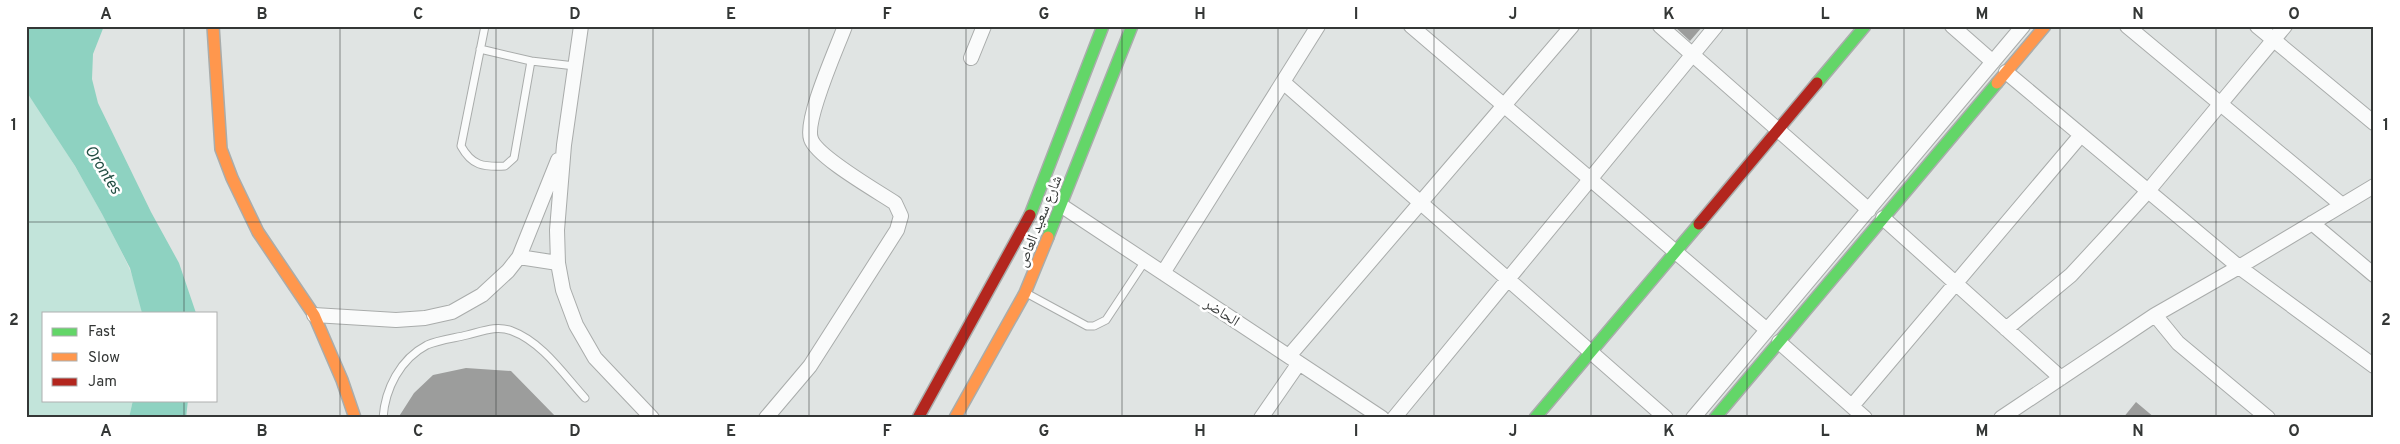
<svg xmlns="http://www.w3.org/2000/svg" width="2400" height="444" viewBox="0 0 2400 444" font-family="Overpass,'Noto Naskh Arabic',sans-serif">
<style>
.green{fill:#c2e4da}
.water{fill:#8ed2c1}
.building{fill:#9c9d9c}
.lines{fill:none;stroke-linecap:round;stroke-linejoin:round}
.lane-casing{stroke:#a9acab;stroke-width:9}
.street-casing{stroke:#a9acab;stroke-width:16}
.fast-casing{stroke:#a9acab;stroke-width:14}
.slow-casing{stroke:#a9acab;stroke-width:14}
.jam-casing{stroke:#a9acab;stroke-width:14}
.lane{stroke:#fafbfb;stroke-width:7}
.street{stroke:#fafbfb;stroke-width:14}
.fast{stroke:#63d668;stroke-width:11}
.slow{stroke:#ff974d;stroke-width:11}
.jam{stroke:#b3261e;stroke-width:11}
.grid{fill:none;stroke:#343736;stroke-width:1;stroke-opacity:0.55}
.labels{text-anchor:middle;stroke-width:5;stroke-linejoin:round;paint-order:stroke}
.street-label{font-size:15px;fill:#343736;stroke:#fff}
.water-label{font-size:16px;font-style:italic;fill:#244f44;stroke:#fff}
.neatline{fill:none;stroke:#343736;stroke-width:2}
.grid-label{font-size:16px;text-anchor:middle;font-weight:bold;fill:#343736}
</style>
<rect width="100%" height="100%" fill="#e0e4e3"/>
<path class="green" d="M26,91C58,136 86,183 111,231C124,257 139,284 142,313H44V400H133L129,418H26Z"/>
<path class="water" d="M26,26H104L93,54L92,79L98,103L151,212L179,263L196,313H142L130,268L102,214L75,166L26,91Z
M133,400H188L186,418H129Z"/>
<path class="building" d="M1674,26H1703L1690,41Z
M466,368L511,371L557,418H398L414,393L433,375Z
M2136,402L2155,418H2123Z"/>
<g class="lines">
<g class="lane-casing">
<path id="lane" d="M485,26L461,146C472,166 483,167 505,166L514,158L531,61L575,66
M480,49L531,61
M1028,294L1087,326H1094L1106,320L1145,261
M383,418C385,389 400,359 427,345C438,340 455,338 467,335C483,331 497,325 512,331C542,342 564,375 585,398"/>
</g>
<g class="street-casing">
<path id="street" d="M581,26L564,145L557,230L558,263L563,290L576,325L595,358L652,418
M1411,26L1767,330
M1660,26L1869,210
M1952,26L1993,62
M2127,26L2342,205
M2257,26L2374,123
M971,58L984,26
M2006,72L2239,267L2374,366
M1283,82L1666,418
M1062,206L1382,418
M1883,218L2061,378
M2312,223L2374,275
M519,257L558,263
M1163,273L1318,26
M314,315L396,320L425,318L452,312L482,295L508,271L519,257L558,160
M2155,315L2178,343L2268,418
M2006,329L2071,275L2108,235L2148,191L2285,26
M1779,342L1865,418
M1289,356L1572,26
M1852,406L2081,135
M766,418L810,366L897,230L901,216L895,203C877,191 817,157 811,139C804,120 837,48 845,26
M1261,418L1299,363
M1394,418L1716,26
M1693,418L2023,26
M2001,418L2155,315L2239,267L2374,186"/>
</g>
<g class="fast-casing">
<path id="fast" d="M1817,83L1865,26
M1030,215L1103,26
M1048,237L1132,26
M1535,418L1699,224
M1715,418L1997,83"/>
</g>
<g class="slow-casing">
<path id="slow" d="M213,26L221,149L232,178L258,232L314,315L342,380L355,418
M1997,83L2045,26
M955,418L1025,293L1048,237"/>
</g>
<g class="jam-casing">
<path id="jam" d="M1699,224L1817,83
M918,418L1030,215"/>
</g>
<use href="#lane" class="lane"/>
<use href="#street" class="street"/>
<use href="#fast" class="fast"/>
<use href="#slow" class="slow"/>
<use href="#jam" class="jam"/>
</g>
<path class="grid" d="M184,26V313M340,26V418M496,26V418M653,26V418M809,26V418M966,26V418M1122,26V418M1278,26V418M1434,26V418M1591,26V418M1747,26V418M1904,26V418M2060,26V418M2216,26V418M26,222H2374M184,400V418"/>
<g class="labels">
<g class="street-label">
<text transform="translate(1039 221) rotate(-68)" y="5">شارع سعيد العاص</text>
<text transform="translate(1222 312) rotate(33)" y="5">الحاضر</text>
</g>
<g class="water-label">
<text transform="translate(104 169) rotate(58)" y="6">Orontes</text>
</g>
</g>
<rect width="2400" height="444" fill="none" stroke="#ffffff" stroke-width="55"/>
<rect x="42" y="312" width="175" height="90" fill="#ffffff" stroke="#aeafaf"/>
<rect x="52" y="328" width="25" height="8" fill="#63d668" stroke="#aeafaf"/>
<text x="88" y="336" font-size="15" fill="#343736">Fast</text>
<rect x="52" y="353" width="25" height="8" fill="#ff974d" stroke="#aeafaf"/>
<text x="88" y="362" font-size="15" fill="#343736">Slow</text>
<rect x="52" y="378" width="25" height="8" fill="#b3261e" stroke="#aeafaf"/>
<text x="88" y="386" font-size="15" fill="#343736">Jam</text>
<rect x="28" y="28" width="2344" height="388" class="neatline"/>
<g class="grid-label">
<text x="106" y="19">A</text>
<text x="262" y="19">B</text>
<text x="418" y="19">C</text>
<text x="575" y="19">D</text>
<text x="731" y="19">E</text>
<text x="887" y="19">F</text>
<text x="1044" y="19">G</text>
<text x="1200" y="19">H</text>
<text x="1356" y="19">I</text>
<text x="1513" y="19">J</text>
<text x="1669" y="19">K</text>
<text x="1825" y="19">L</text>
<text x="1982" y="19">M</text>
<text x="2138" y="19">N</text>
<text x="2294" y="19">O</text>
<text x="14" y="130">1</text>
<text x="2386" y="130">1</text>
<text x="14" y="325">2</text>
<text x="2386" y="325">2</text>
<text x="106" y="436">A</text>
<text x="262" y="436">B</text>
<text x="418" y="436">C</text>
<text x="575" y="436">D</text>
<text x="731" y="436">E</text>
<text x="887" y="436">F</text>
<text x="1044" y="436">G</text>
<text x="1200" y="436">H</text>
<text x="1356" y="436">I</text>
<text x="1513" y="436">J</text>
<text x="1669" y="436">K</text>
<text x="1825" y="436">L</text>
<text x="1982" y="436">M</text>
<text x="2138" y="436">N</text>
<text x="2294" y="436">O</text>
</g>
</svg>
